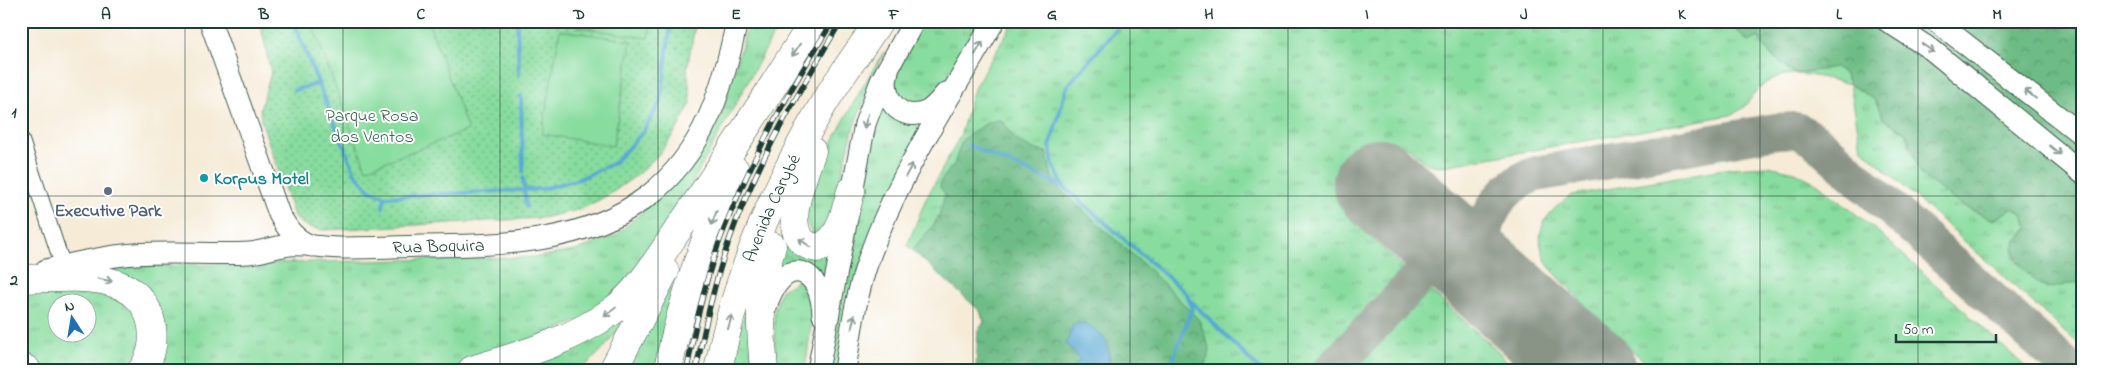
<svg xmlns="http://www.w3.org/2000/svg" width="2103" height="391" viewBox="0 0 2103 391" font-family="'Indie Flower',sans-serif">
<style>
.grass{fill:url(#grass-tufts);stroke:#538c69;fill-rule:evenodd}
.forest{fill:url(#forest-crowns);stroke:#467c5c}
.park{fill:url(#park-dots);stroke:#538c69}
.pitch{fill:#87dc9e;stroke:#538c69}
.water{fill:#57a7d2;stroke:#3b7283}
.lines{fill:none;stroke-linecap:round;stroke-linejoin:round}
.stream{stroke:#57a7d2;stroke-width:4}
.taxiway{stroke:#8a9486;stroke-width:36}
.runway{stroke:#8a9486;stroke-width:90}
.street-casing{stroke:#3f574c;stroke-width:17}
.secondary-casing{stroke:#3f574c;stroke-width:23}
.highway-casing{stroke:#3f574c;stroke-width:29}
.street{stroke:#fff;stroke-width:15}
.secondary{stroke:#fff;stroke-width:21}
.highway{stroke:#fff;stroke-width:28}
.rail-casing{stroke:#1f3d34;stroke-width:5.5}
.rail{stroke:#fff;stroke-width:4;stroke-dasharray:11;stroke-linecap:butt}
.oneway{stroke:#8f9e9a}
.grid{fill:none;stroke:#1f3d34;stroke-width:1;stroke-opacity:0.55}
.culture-dot{fill:#0f9aa8;stroke:#fff;stroke-width:2}
.service-dot{fill:#5c6f8a;stroke:#fff;stroke-width:2}
.labels{text-anchor:middle;stroke-width:4;stroke-linejoin:round;paint-order:stroke}
.park-label{font-size:18px;fill:#39654e;stroke:#fff}
.culture-label{font-size:18px;font-weight:bold;fill:#0d838f;stroke:#fff;text-anchor:start}
.street-label{font-size:18px;fill:#1f3d34;stroke:#fff}
.service-label{font-size:18px;font-weight:bold;fill:#4e5e75;stroke:#fff}
.neatline{fill:none;stroke:#1f3d34;stroke-width:2}
.grid-label{font-size:16px;text-anchor:middle;font-weight:bold;fill:#1f3d34}
</style>
<defs>
<pattern id="grass-tufts" width="24" height="20" patternUnits="userSpaceOnUse" patternTransform="scale(1.25)"><rect width="24" height="20" fill="#87dc9e"/><path d="M3 7l-1-3M5 7V3M7 7l1-3M15 17l-1-3M17 17v-4M19 17l1-3" fill="none" stroke="#6eb482"/></pattern>
<pattern id="forest-crowns" width="20" height="18" patternUnits="userSpaceOnUse" patternTransform="scale(1.25)"><rect width="20" height="18" fill="#6dbc85"/><path d="M2 6a3 3 0 1 1 6 0M12 15a3 3 0 1 1 6 0" fill="none" stroke="#599a6e"/></pattern>
<pattern id="park-dots" width="8" height="8" patternUnits="userSpaceOnUse" patternTransform="scale(1.25)"><rect width="8" height="8" fill="#87dc9e"/><path d="M2 2h.1M6 6h.1" fill="none" stroke="#6eb482" stroke-width="1.8" stroke-linecap="round"/></pattern>
</defs>
<rect width="100%" height="100%" fill="#fff"/>
<filter id="ink" filterUnits="userSpaceOnUse"><feTurbulence type="fractalNoise" baseFrequency=".02" numOctaves="2"/><feDisplacementMap in="SourceGraphic" scale="10" xChannelSelector="R" yChannelSelector="G"/><feConvolveMatrix kernelMatrix="1 2 1 2 8 2 1 2 1" color-interpolation-filters="sRGB"/></filter>
<filter id="wash" filterUnits="userSpaceOnUse"><feTurbulence type="fractalNoise" baseFrequency=".0096" numOctaves="4" result="noise"/><feDisplacementMap in="SourceGraphic" scale="20" xChannelSelector="R" yChannelSelector="G"/><feGaussianBlur stdDeviation="1.12" result="paint"/><feColorMatrix in="noise" values="0 0 0 0 0 0 0 0 0 0 0 0 0 0 0 0 0 1.4 0 .05"/><feComposite in="paint" operator="in"/></filter>
<g filter="url(#wash)">
<rect width="100%" height="100%" fill="#f5ebd7"/>
<path class="grass" d="M749,21H781L673,218L647,261L600,312L486,359L450,370H149L159,342L100,267L536,257L575,251L617,235L686,171L721,115Z
M922,21H981L940,89L934,96L916,106L899,100L894,78Z
M1014,21H1726L1749,42L1758,37L1768,52L1795,74L1835,66L1843,72L1850,84L1875,100L1884,119L1906,133L1911,153L1961,205L1994,220L2012,208L2021,213L2028,226L2013,249L2016,261L2047,289L2076,282L2082,286V347L1861,148L1850,84C1822,78 1785,64 1761,87C1749,98 1746,110 1730,115L1450,165C1426,168 1425,162 1408,147L1346,215L1409,272V276L1321,370H1203L1210,350L1199,320L1155,275L1058,188L1052,178L1046,152C1022,148 1014,140 1002,121L987,123L962,141L954,165L942,179L940,187L946,193C942,215 929,236 912,250L907,246L925,201L960,136L975,86Z
M884,52L855,123L828,227L825,233L812,235C810,229 806,222 805,217C802,188 867,78 884,52Z
M880,107L887,112L925,121L836,370H829L862,178Z
M1768,166L1795,172L1818,184L1876,230L2029,370H1654L1608,329L1549,267C1531,234 1542,215 1572,195L1730,168Z
M784,232L833,254L828,280C810,263 793,257 771,271Z
M798,281L807,288L813,312L805,370H776L774,312L781,290Z
M92,285L136,310L145,335L129,370H49L21,358V287ZM58,304H88V334H58Z
M1421,285H1424L1498,351L1514,370H1342Z
M669,287L675,289L656,370H623Z
M746,308L750,309L752,370H730Z
M618,319L622,324L604,348L581,370H497Z"/>
<path class="forest" d="M1726,21H2082V286L2076,282L2047,289C2030,277 2009,262 2016,240L2023,236L2028,226L2021,213L2012,208L1994,220L1961,205L1920,174L1906,133L1884,119L1875,100L1850,84L1843,72L1835,67L1795,74L1768,52L1759,37L1749,42Z
M997,120L1002,121C1014,140 1022,148 1046,152L1052,178L1058,188L1155,275L1199,320L1210,350L1203,370H976L978,331L984,322L980,311L912,250L938,220L945,194L940,187L942,179L954,165L962,140L987,123Z"/>
<path class="park" d="M260,21H696L687,68L691,103L676,131L658,155L637,175L610,194L582,209L542,218L323,230C311,228 302,226 294,216L261,120L260,110L271,73Z"/>
<path class="pitch" d="M311,21H428L468,130L366,169Z
M580,21H651L648,38L579,27Z
M560,30L631,41L613,146L542,134Z"/>
<path class="water" d="M1084,323C1108,336 1110,343 1109,370H1071L1080,360L1066,344L1073,324Z"/>
<g class="lines">
<path class="stream" d="M293,21L355,173L370,190L385,197L542,189L579,179L614,163L643,132L661,101L671,21
M517,21L519,75
M1124,21L1067,86L1050,146L1053,165L1064,187L1187,294L1192,309L1169,370
M294,90L318,84
M521,96L523,171
M968,145L1064,187
M523,178L526,207
M383,207L385,197
M1191,301L1260,370"/>
<path class="taxiway" d="M1510,297C1504,291 1497,284 1493,276C1472,234 1493,188 1536,174L1776,131L1796,130L1815,140L2071,370
M1538,323L1549,347L1548,370
M1331,370L1436,259L1450,250L1458,253
M1559,370L1572,366L1589,370"/>
<path class="runway" d="M1378,183L1591,370"/>
</g>
</g>
<g filter="url(#ink)">
<g class="lines">
<g class="street-casing">
<path id="street" d="M21,139L63,266"/>
</g>
<g class="secondary-casing">
<g id="secondary">
<path d="M210,21L279,214C288,230 295,240 312,246"/>
<path d="M1887,21L1932,50L2082,173"/>
<path d="M1936,21L2082,135"/>
<path d="M888,72C880,96 899,123 926,112C934,108 940,100 946,93"/>
<path id="s1" d="M46,270C75,263 106,256 135,254C173,251 211,255 249,253C263,252 276,246 290,245C307,244 325,248 343,248C370,248 397,247 425,246C501,245 585,244 648,196C705,152 723,88 737,21"/>
<path d="M766,307C781,256 821,262 823,315"/>
<path d="M818,370L865,124L881,81L914,21"/>
<path d="M845,370C851,332 856,294 869,258C898,174 950,98 994,21"/>
</g>
</g>
<g class="highway-casing">
<g id="highway">
<path d="M812,151C804,175 774,241 817,248C841,242 844,213 851,191"/>
<path d="M21,279C66,279 141,265 152,326C154,343 152,356 142,370"/>
<path d="M21,367L27,370"/>
<path d="M472,370C520,355 569,342 611,312C640,291 659,257 680,227C726,160 770,91 814,21"/>
<path d="M613,370L665,271"/>
<path d="M668,370C681,301 706,234 735,170"/>
<path id="s2" d="M718,370C736,275 775,186 824,103C841,75 861,49 879,21"/>
<path d="M764,370C760,321 757,294 772,246"/>
</g>
</g>
<use href="#street" class="street"/>
<use href="#secondary" class="secondary"/>
<use href="#highway" class="highway"/>
<g class="rail-casing">
<path id="rail" d="M687,370C695,325 705,280 721,237C750,161 789,89 833,21
M696,370C705,326 714,283 729,241C756,163 799,92 841,21"/>
</g>
<use href="#rail" class="rail"/>
</g>
<defs><path id="oneway-shaft" d="M-6 0H5M1.5-3L5.5 0L1.5 3" fill="none" stroke-width="1.6" stroke-linecap="round" stroke-linejoin="round" transform="scale(1.25)"/></defs>
<g class="oneway">
<use href="#oneway-shaft" transform="translate(979 48) rotate(-60)"/>
<use href="#oneway-shaft" transform="translate(1928 48) rotate(35)"/>
<use href="#oneway-shaft" transform="translate(796 50) rotate(122)"/>
<use href="#oneway-shaft" transform="translate(2030 94) rotate(-142)"/>
<use href="#oneway-shaft" transform="translate(866 121) rotate(106)"/>
<use href="#oneway-shaft" transform="translate(2055 150) rotate(39)"/>
<use href="#oneway-shaft" transform="translate(909 170) rotate(-62)"/>
<use href="#oneway-shaft" transform="translate(714 218) rotate(111)"/>
<use href="#oneway-shaft" transform="translate(805 243) rotate(-145)"/>
<use href="#oneway-shaft" transform="translate(105 280) rotate(12)"/>
<use href="#oneway-shaft" transform="translate(610 312) rotate(143)"/>
<use href="#oneway-shaft" transform="translate(730 322) rotate(-74)"/>
<use href="#oneway-shaft" transform="translate(853 322) rotate(-79)"/>
</g>
</g>
<path class="grid" d="M185,21V370M343,21V370M500,21V370M658,21V370M815,21V370M973,21V370M1130,21V370M1288,21V370M1445,21V370M1603,21V370M1760,21V370M1918,21V370M21,196H2082"/>
<circle class="culture-dot" cx="204" cy="178" r="5"/>
<circle class="service-dot" cx="108" cy="191" r="5"/>
<g class="labels">
<g class="park-label">
<text x="372" y="121">Parque Rosa<tspan x="372" dy="21">dos Ventos</tspan></text>
</g>
<g class="culture-label">
<text x="214" y="184">Korpus Motel</text>
</g>
<g class="street-label">
<text dy="6" stroke="none"><textPath href="#s2" startOffset="171">Avenida Carybé</textPath></text>
<text dy="6" stroke="none"><textPath href="#s1" startOffset="395">Rua Boquira</textPath></text>
</g>
<g class="service-label">
<text x="108" y="216">Executive Park</text>
</g>
</g>
<rect width="2103" height="391" fill="none" stroke="#fff" stroke-width="55"/>
<g transform="translate(72 318) rotate(348)"><circle r="24" fill="#ffffff" stroke="#a5b1ae"/>
<path d="M0-4L9 19L0 12L-9 19Z" fill="#1f6fb2"/>
<text y="-8" font-size="14" font-weight="bold" text-anchor="middle" fill="#1f3d34">N</text>
</g>
<path d="M1896 334v8h100v-8" fill="none" stroke="#1f3d34" stroke-width="2.5"/>
<text x="1903" y="334" font-size="15" fill="#1f3d34" stroke="#ffffff" stroke-width="4" paint-order="stroke">50 m</text>
<rect x="28" y="28" width="2048" height="336" class="neatline"/>
<g class="grid-label">
<text x="106" y="19">A</text>
<text x="264" y="19">B</text>
<text x="421" y="19">C</text>
<text x="579" y="19">D</text>
<text x="736" y="19">E</text>
<text x="894" y="19">F</text>
<text x="1052" y="19">G</text>
<text x="1209" y="19">H</text>
<text x="1367" y="19">I</text>
<text x="1524" y="19">J</text>
<text x="1682" y="19">K</text>
<text x="1839" y="19">L</text>
<text x="1997" y="19">M</text>
<text x="14" y="117">1</text>
<text x="14" y="285">2</text>
</g>
</svg>
